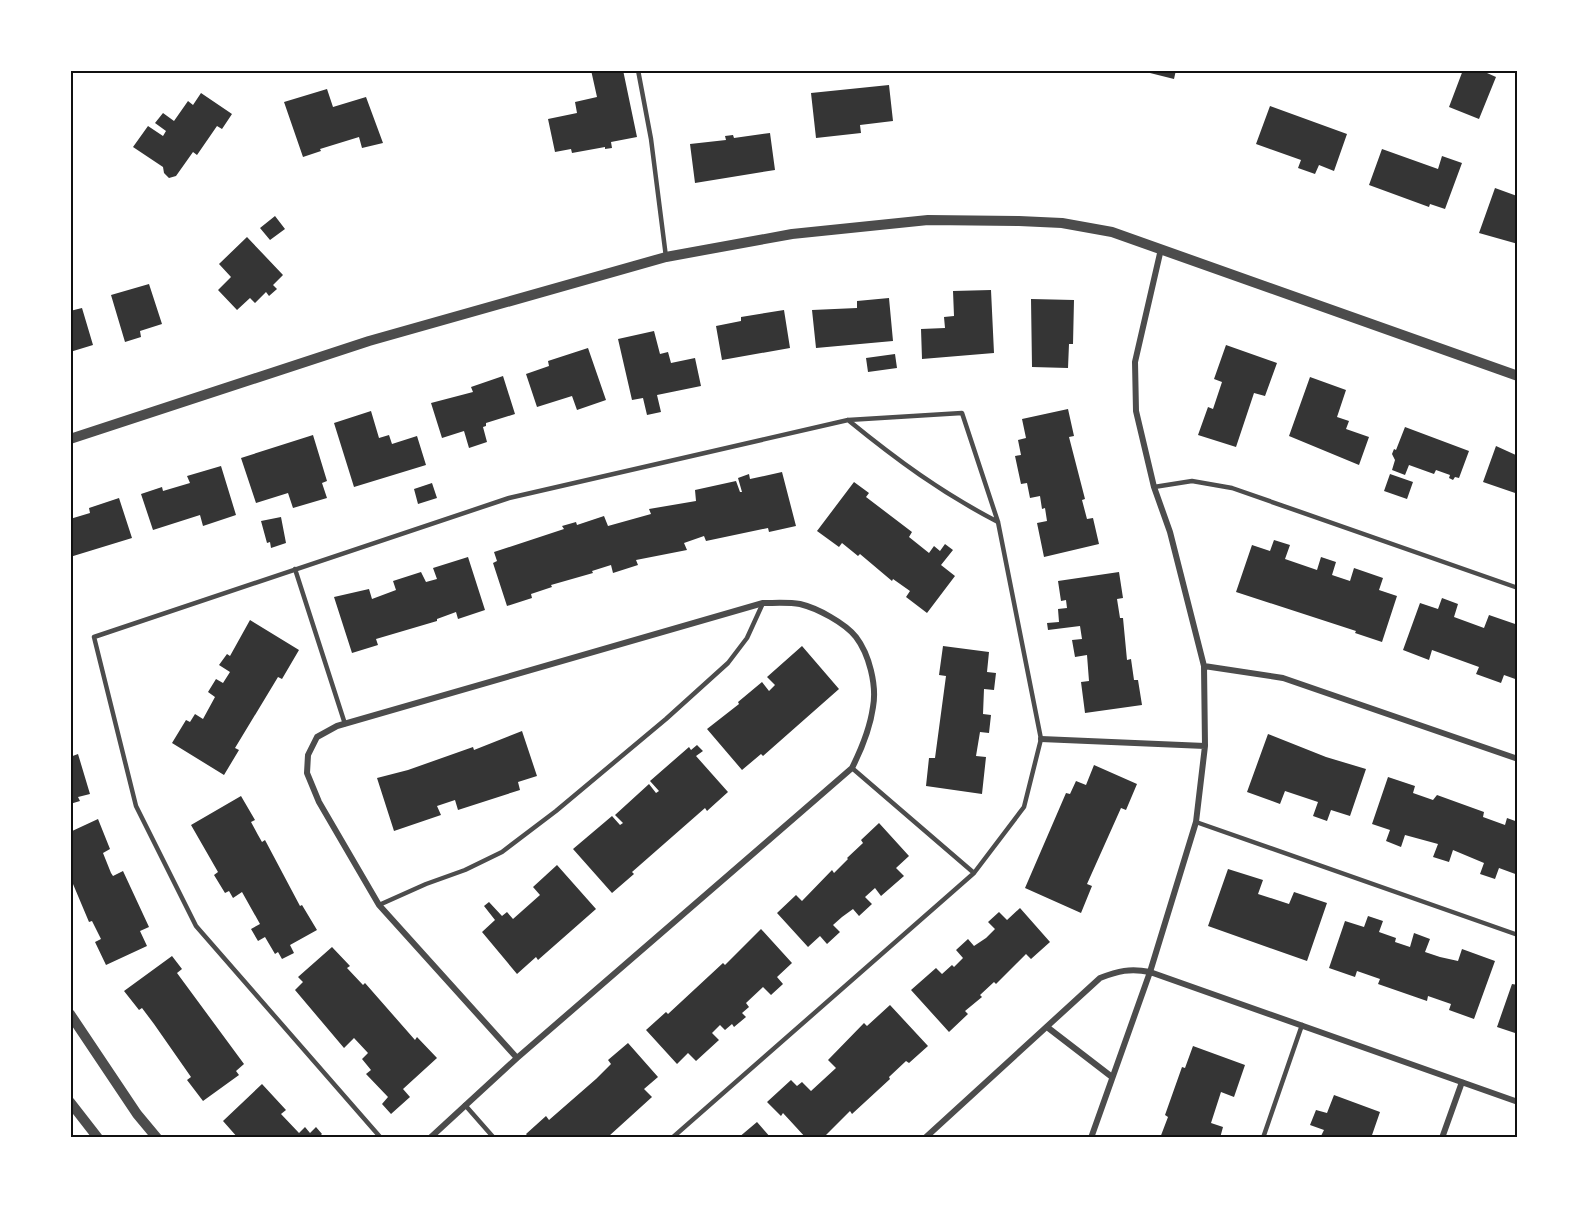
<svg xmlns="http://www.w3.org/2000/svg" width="1588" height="1208" viewBox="0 0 1588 1208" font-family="'Titillium Web',sans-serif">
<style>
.building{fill:#353535}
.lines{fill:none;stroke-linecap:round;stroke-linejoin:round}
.service{stroke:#4c4c4c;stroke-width:4.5}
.minor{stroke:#4c4c4c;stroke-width:6}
.tertiary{stroke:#4c4c4c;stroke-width:10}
.neatline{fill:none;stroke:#111;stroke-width:2}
</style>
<rect width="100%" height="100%" fill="#fff"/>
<path class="building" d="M591,70H623L637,137L611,142L612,148L605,149V147L572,153L571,149L555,152L548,119L577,113L575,102L597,97Z
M1138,70H1176L1174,79Z
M1463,70H1489L1487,73L1496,77L1479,119L1449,107Z
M889,85L893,121L860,125L861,133L816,138L811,93Z
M327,89L333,107L366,97L383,143L362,148L359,137L320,149L321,151L303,157L284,102Z
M201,93L232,114L222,129L217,126L197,155L193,152L176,176L169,178L164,173L163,167L133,147L148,126L163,136L166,131L155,123L163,113L174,121L188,101L193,105Z
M1270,106L1347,134L1334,171L1319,165L1315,174L1298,168L1301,160L1256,144Z
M770,133L775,170L695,183L690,144L726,140L725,136L733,135L734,138Z
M1382,149L1438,169L1442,156L1462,163L1445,209L1430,204L1429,207L1369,185Z
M1495,188L1517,196L1515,201H1518V244L1479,233Z
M275,216L285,229L270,240L260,228Z
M247,237L283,275L273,285L277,289L269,296L266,292L255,303L250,298L237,310L218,290L231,277L219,264Z
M149,284L162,324L140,331L141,337L125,342L111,295Z
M991,290L994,353L922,359L921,329L945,328L944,317L954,316L953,291Z
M889,298L893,341L816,348L812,310L857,308V301Z
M1031,299L1074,300L1073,344H1069L1068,368L1032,367Z
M82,308L93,345L70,352V311Z
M784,310L790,348L722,360L716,326L741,321V317Z
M654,331L660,354L668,352L671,363L695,358L701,386L657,395L661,412L647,415L643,398L632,400L618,339Z
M1226,345L1277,363L1265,396L1254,393L1236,447L1198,435L1208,407L1213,409L1222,382L1214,379Z
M588,348L606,400L577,410L572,396L537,407L526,374L549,366L548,361Z
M895,354L897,368L868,372L866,358Z
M503,376L515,414L486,423V426L483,427L487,442L469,448L464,431L442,438L431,403L473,392L471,387Z
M1310,377L1346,390L1337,417L1349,421L1346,429L1369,437L1359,465L1289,436Z
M1068,409L1074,436L1069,437L1085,499L1082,500L1087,519L1093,518L1099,544L1044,557L1037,523L1047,521L1045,508L1042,509L1040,496L1030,498L1027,483L1021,484L1015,456L1021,455L1018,440L1026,438L1022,419Z
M371,411L379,438L389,435L392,444L417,436L426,465L354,487L334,423Z
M1405,427L1469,451L1459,478L1455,477L1453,480L1449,478L1450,475L1436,470L1434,474L1409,465L1405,475L1392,470L1395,460L1392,454L1394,449L1396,450Z
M313,435L327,481L322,483L327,498L293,508L288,493L256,503L241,458Z
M1496,446L1518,456V494L1483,482Z
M221,466L236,515L203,526L200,515L153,530L141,494L162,487L163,491L190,483L187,476Z
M782,472L796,526L769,532L768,528L706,541L704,536L684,543L687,550L636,560L638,565L613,573L611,565L592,571L593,573L551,585L552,587L531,594L532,598L507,606L493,563L497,561L494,552L564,529L562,526L576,522L577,525L604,516L608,526L651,514L649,509L696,501L695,490L736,481L740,492H742L738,478L749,474L750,479Z
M1390,474L1413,482L1407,499L1384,491Z
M854,482L869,493L866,497L912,532L909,537L929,553L934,546L940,551L945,544L953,550L941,565L955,576L927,613L906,597L910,591L893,579L892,581L860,554L858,556L842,543L839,547L817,531Z
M432,483L437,498L418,504L414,489Z
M119,498L132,538L70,557V519L90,513L89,508Z
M281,517L286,543L271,548L270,542L267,543L261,521Z
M1274,540L1290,545L1285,559L1317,570L1321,557L1336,562L1332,575L1350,581L1354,568L1383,578L1379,590L1397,596L1382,642L1355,633L1356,631L1236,592L1252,545L1270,551Z
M468,557L485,610L458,619L456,612L437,619V621L376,639L378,645L352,653L334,597L369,589L372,599L396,590L393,581L421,572L426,582L437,579L433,568Z
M1119,572L1123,598L1117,599L1120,618H1123L1127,660L1131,659L1134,680H1138L1142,705L1085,713L1081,682L1089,681L1087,655L1075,657L1072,640L1082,639L1080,626L1048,630L1047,623L1059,622L1058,609L1067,608L1066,600L1061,601L1058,581Z
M1442,598L1458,604L1454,617L1484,628L1489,615L1518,625V680L1504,675L1501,683L1476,674L1479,667L1432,650L1429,660L1403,650L1420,603L1438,609Z
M250,620L299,650L282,679L278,677L235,748L239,750L224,775L172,743L186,720L190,722L195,714L203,719L215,697L208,692L216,679L223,683L230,672L219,665L227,654L230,656Z
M802,646L839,689L763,756L761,754L742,770L707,729L739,704L738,702L762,682L769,691L775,685L767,677Z
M943,646L989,652L987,672L996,673L994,690L984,689L983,714L991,715L989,733L980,732L976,756L986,757L982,794L926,786L929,758H935L946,676L939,675Z
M522,731L537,776L518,782L520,790L458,810L455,800L437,806L441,815L394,831L377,778L408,770L473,747L474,750Z
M1268,734L1326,757L1366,769L1350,816L1331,810L1327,821L1313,816L1318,802L1285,791L1280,804L1247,792Z
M697,745L703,751L696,756L728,792L707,811L705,808L632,872L634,874L612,893L573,849L612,816L620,825L623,823L615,815L649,784L656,793L659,791L650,781L689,747L691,750Z
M78,754L90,794L78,797L80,801L70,804V757Z
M1094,765L1137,784L1126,810L1121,808L1087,884L1092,886L1081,913L1025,888L1066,793L1070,794L1076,781L1086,785Z
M1388,777L1415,786L1413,793L1433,800L1437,795L1484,812L1483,817L1505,825L1507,818L1518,822V875L1499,868L1495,879L1480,874L1484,863L1453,850L1449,862L1433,857L1438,844L1405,835L1401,847L1386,841L1390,830L1372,824Z
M241,796L255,820L251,822L258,835L262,842L265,840L300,906L302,905L317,930L290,945L294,953L282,959L278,952L275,954L265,937L258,941L251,929L260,924L242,892L233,898L229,891L225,893L214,875L218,872L191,825Z
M98,819L110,849L103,853L111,873L113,876L123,871L149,927L140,931L147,946L106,965L95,942L101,939L92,921L89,922L73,884H70V832Z
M879,823L909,856L896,868L904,876L881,896L875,888L865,897L872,904L859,916L853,909L842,917L833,925L840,932L827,944L820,936L808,947L777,913L796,895L802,901L832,870L834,873L848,859L847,858L863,843L861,840Z
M557,865L596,909L538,960L536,957L517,974L482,932L495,920L484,906L489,902L502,916L507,912L513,919L540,895L533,887Z
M1228,869L1263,880L1258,894L1289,904L1294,892L1327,903L1307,961L1208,926Z
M1020,908L1050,942L1031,959L1026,954L996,984L994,982L980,995L982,997L965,1011L968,1014L949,1032L911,990L936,968L942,974L952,965L954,967L963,958L956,950L968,939L974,946L986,938L995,929L988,922L999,912L1007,920Z
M1368,916L1383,921L1379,932L1396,938L1395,942L1410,947L1414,933L1430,939L1425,952L1440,957L1458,961L1462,949L1495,961L1474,1019L1449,1010L1451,1004L1428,996L1427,1001L1378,984L1380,979L1357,971L1355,977L1329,968L1345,921L1364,927Z
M761,929L792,963L777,977L783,984L771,995L763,987L746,1003L749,1007L742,1013L746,1017L734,1027L732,1024L725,1030L720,1025L712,1033L719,1040L696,1061L688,1053L677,1064L646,1030L666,1012L668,1014L723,963L725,965Z
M332,947L350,966L347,968L363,985L365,983L415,1040L417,1037L437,1058L403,1089L410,1097L391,1114L382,1104L388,1097L366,1074L371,1070L362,1059L368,1053L354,1038L344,1048L295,990L303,982L298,977Z
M172,956L182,969L177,973L244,1064L236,1071L239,1075L203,1101L187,1080L191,1077L154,1024L142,1008L139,1010L124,991Z
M1512,984L1518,985V1034L1497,1027Z
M890,1005L928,1046L909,1063L906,1061L889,1077L890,1079L852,1114L850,1111L823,1138H806L783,1113L781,1116L767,1102L791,1080L797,1086L802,1082L811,1091L836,1068L828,1060L864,1023L867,1026Z
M628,1043L658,1077L644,1089L652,1097L609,1136L610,1138H529L526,1134L546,1116L549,1120L596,1079L611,1064L608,1060Z
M1193,1046L1245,1065L1234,1097L1221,1092L1211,1123L1223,1127L1220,1138H1160L1168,1117L1165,1115L1182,1067L1185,1068Z
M262,1084L286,1110L281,1114L299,1133L305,1127L310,1133L316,1127L322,1134L318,1138H238L223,1121Z
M1334,1095L1380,1112L1371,1138L1363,1135L1362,1138H1320L1324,1130L1310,1125L1316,1110L1327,1113Z
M757,1122L771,1138H738Z"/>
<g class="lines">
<path class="service" d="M638,70L651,139L666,257
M848,420C897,460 942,493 998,522
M1154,487L1192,481L1232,488L1518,588
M295,569L345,724
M852,768L974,873
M1196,822L1518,935
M379,905L426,884L465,870L502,852L556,811L666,719L728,663L747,638L763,603
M465,1105L494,1138
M381,1138L196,926L136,806L94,637L509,498L848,420L962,413L998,522L1041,739L1024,807L974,873L672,1138
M1263,1138L1302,1025"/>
<path class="minor" d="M1204,666L1283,678L1518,759
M1041,739L1205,746
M1047,1027L1112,1077
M430,1138L517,1058L852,768C862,748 870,729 873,707C877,685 869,654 856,637C845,623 817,608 800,604C789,602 775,603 763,603L337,726L317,737L308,755L307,773L319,802L379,905L517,1058
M925,1138L1100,978C1118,971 1130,968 1150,972L1518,1102
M1091,1138L1150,972L1196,822L1205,746L1204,666L1170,532L1154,487L1136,411L1135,362L1161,249
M1442,1138L1462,1082"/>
<path class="tertiary" d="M70,439L369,341L666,257L792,234L928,220L1019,221L1062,223L1112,232L1518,376
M70,1014L137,1114L157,1138
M70,1102L98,1138"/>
</g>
<rect width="1588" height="1208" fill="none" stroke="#ffffff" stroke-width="144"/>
<rect x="72" y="72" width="1444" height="1064" class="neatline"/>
</svg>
